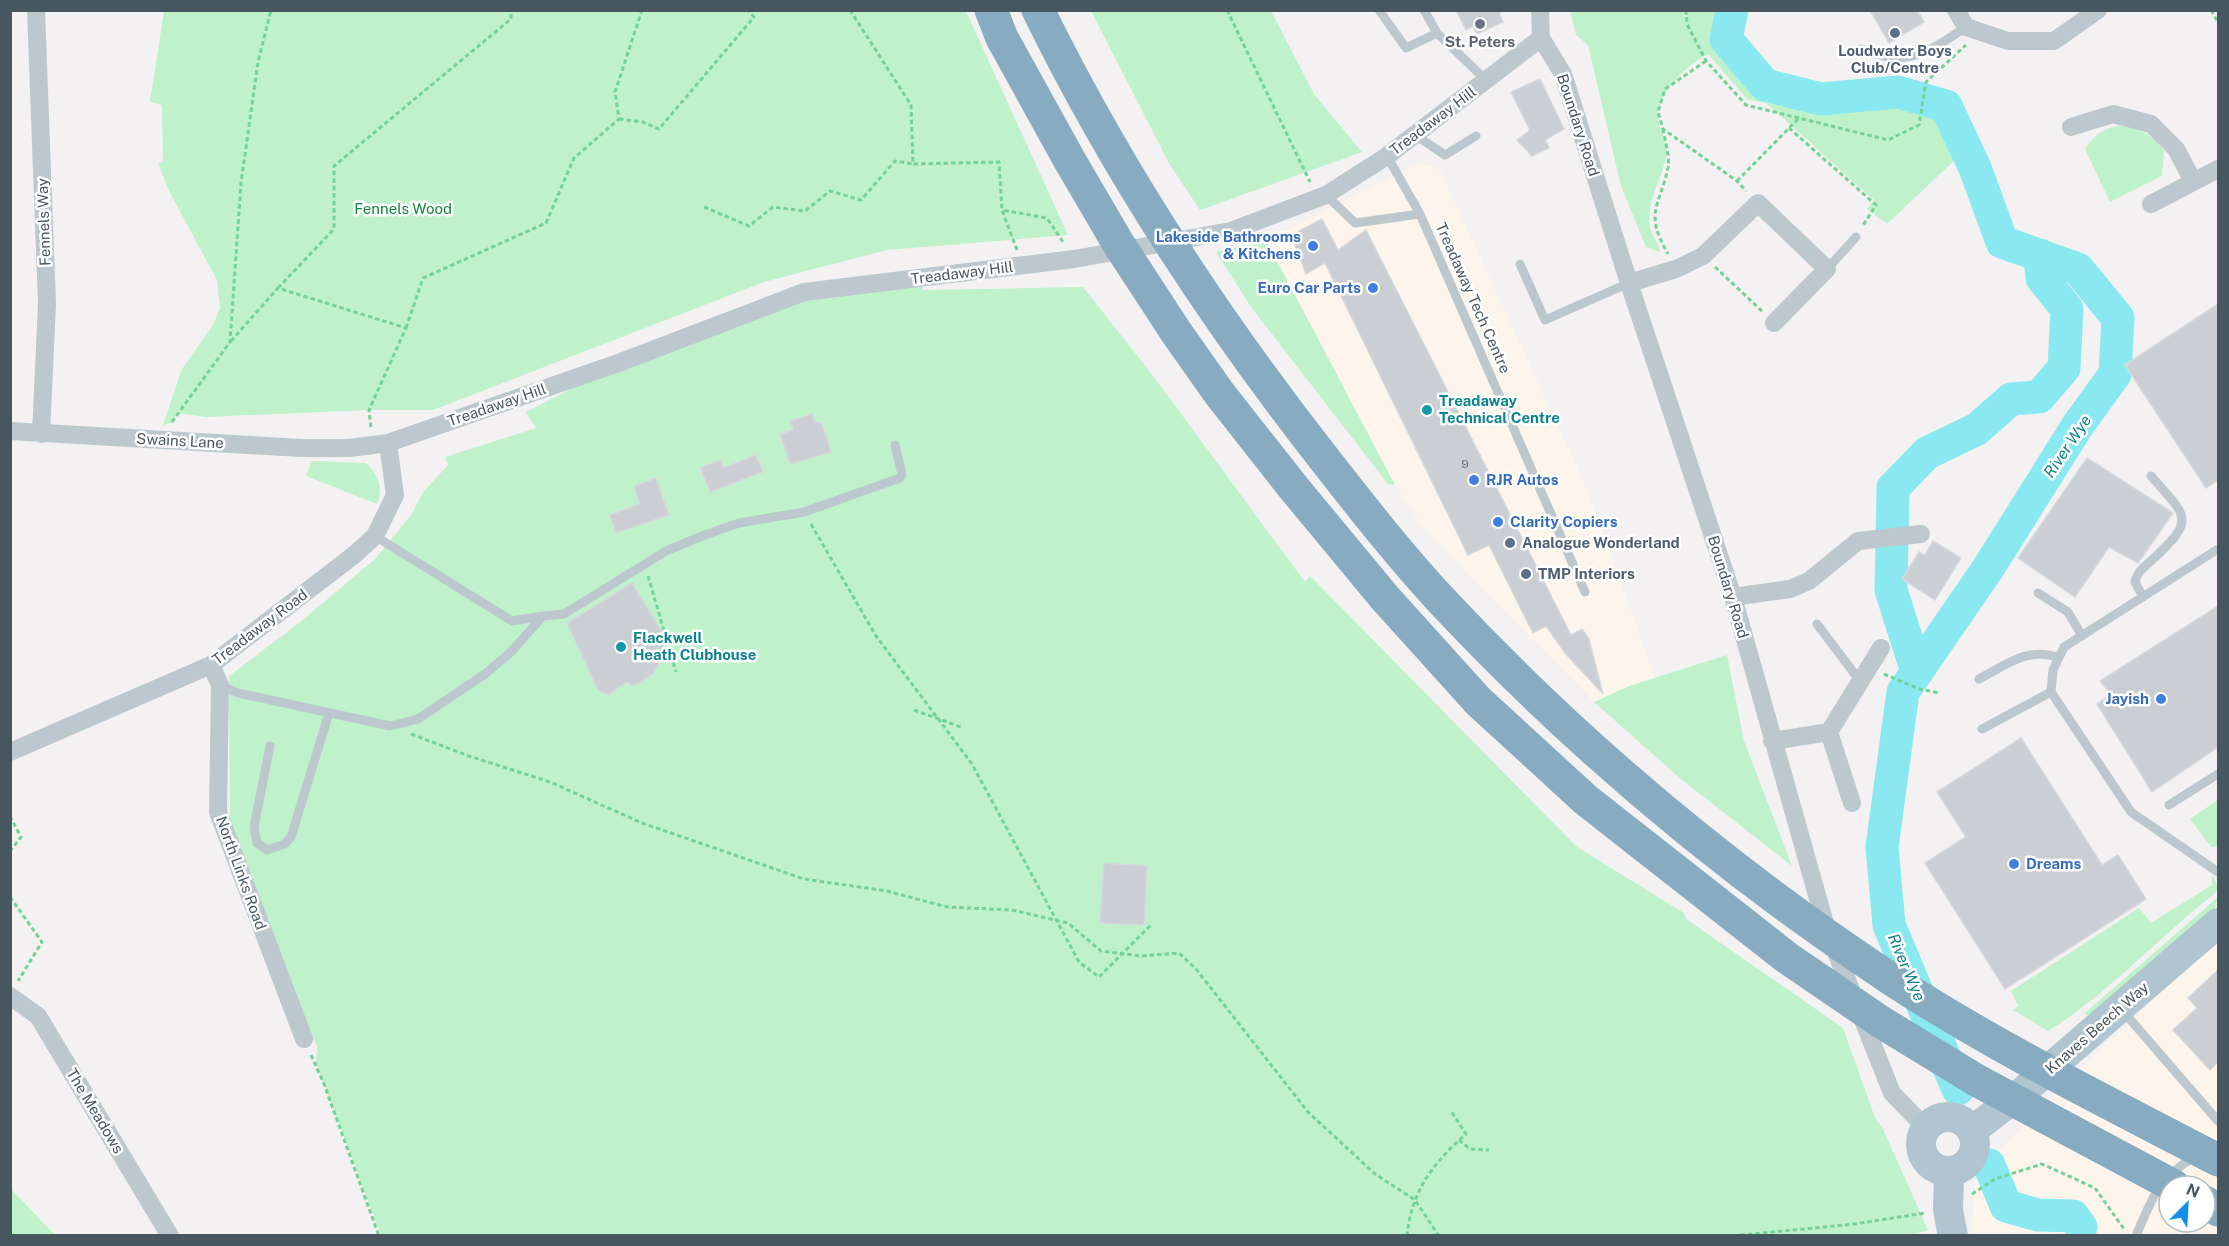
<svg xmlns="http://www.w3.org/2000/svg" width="2229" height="1246" viewBox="0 0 2229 1246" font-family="'Public Sans',sans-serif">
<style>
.commercial{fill:#fdf5eb;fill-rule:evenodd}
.green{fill:#bff2cb}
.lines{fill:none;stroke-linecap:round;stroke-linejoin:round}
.river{stroke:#8ae9f0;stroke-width:33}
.building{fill:#cbcfd3;stroke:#d5d8dc;stroke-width:1.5}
.path{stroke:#75d297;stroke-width:3;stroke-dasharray:4.5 3;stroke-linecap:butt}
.lane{stroke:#bcc8ce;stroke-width:9}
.street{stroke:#bcc8ce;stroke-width:18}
.primary{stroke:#b0c5d0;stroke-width:30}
.highway{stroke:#87abc1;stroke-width:33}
.worship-dot{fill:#6b7280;stroke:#fff;stroke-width:2}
.service-dot{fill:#5c6f8a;stroke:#fff;stroke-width:2}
.shop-dot{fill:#3f7fe0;stroke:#fff;stroke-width:2}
.culture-dot{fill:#0f9aa8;stroke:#fff;stroke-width:2}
.labels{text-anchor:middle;stroke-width:5;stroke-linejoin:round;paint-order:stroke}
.number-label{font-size:12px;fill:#69757c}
.worship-label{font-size:15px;font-weight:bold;fill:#5b616d;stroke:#fff}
.service-label{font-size:15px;font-weight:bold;fill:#4e5e75;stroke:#fff;text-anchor:start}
.street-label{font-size:15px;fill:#48575f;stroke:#fff}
.park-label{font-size:15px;fill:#13863d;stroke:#fff}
.shop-label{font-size:15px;font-weight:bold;fill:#366cbe;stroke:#fff;text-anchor:end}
.culture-label{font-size:15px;font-weight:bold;fill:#0d838f;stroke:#fff;text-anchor:start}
.water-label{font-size:16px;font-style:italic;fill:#09828b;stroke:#fff}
</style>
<rect width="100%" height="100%" fill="#f3f1f1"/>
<path class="commercial" d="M1420,163L1440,170L1588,491L1655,678L1594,702L1424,529L1395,485L1266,240Z
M2218,939V1235L1971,1236L1975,1182L2002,1147L2098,1052ZM2169,1186H2205V1222H2169Z"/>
<path class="green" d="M164,11H966L1068,235L887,250L764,282L433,410H369L206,417L177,413L171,423L163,425L182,369L213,325L220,308L217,280L169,191L158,163L163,162L162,105L150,102Z
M1091,11H1271L1314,94L1362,152L1200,210L1170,165Z
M1570,11H1731C1731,34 1737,57 1755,72C1812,122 1869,81 1931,95L1964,135L1957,158L1887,224L1867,209L1874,200L1766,103L1748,100L1708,54C1688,64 1658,92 1658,116C1658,127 1669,142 1666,156C1662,180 1646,201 1650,227C1652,237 1659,242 1660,252L1646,247L1621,186L1588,45L1576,35Z
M2125,125C2143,131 2153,136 2164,151L2162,176L2110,202L2085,149C2095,133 2106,127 2125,125Z
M1266,240L1395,485L1388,484L1251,307L1216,252Z
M921,282L923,290L1083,287L1154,377L1305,582L1310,576L1577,847L1684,913L1686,919L1843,1028L1875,1118L1883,1129L1928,1230L1909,1236L381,1235L316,1063L317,1046L291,993L230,835L229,676L299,623L375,559L411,515L424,491L448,465L445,457L536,428L526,412L592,378L788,300Z
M312,461L366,463C378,473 384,490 377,504L306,476Z
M1727,655L1744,741L1792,866L1682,780L1594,702L1629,686Z
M2218,800V846L2211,847L2190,819Z
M2212,874L2218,888L2214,894C2158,938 2108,994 2048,1031L2013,1010L2018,1006L2011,991L2139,908L2151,923L2212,885Z
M2218,897L2213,913L2092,1019L2085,1013Z
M10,1188L55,1235H11Z"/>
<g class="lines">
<path class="river" d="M1732,10L1726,39L1765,85L1821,99L1898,92L1946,106L1975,168L2002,242L2078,269L2118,318L2115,374L2078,425L1989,567L1903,692L1882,847L1889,925L1958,1089
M1917,672L1891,590L1893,488L1927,453L1977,429L2011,399L2039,397L2064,368L2067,309L2042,278L2040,255
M1989,1165L2006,1206L2038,1215L2073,1216L2081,1227"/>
</g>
<path class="building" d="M1456,10H1504L1499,13L1503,22L1477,34L1473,26L1466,30Z
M1870,10H1917L1924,22L1889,43Z
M1540,79L1564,129L1545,140L1549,148L1532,156L1517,140L1530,130L1511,92Z
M1322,219L1338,250L1366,230L1571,635L1582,629L1589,639L1603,694L1565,653L1546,626L1533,633L1489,545L1468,555L1325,263L1306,274L1291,235Z
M2218,304V480L2206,488L2125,365Z
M812,414L815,422L822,423L831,452L790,464L780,434L793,430L790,421Z
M756,455L763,472L710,492L700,468L720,460L723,468Z
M2087,458L2173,513L2138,563L2109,547L2075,597L2018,558Z
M656,478L669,515L616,533L610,515L640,504L634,486Z
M1933,541L1961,558L1935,600L1902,579L1919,552L1925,555Z
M632,583L665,637L661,658L653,674L633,686L627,682L608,695L598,690L567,623Z
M2218,606V747L2152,792L2097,704L2111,694L2100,681Z
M2021,738L2102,865L2118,855L2146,899L2005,989L1925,863L1966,837L1937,792Z
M1104,863L1147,866L1144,925L1100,923Z
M2218,970V1062L2210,1070L2173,1030L2197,1008L2188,998Z"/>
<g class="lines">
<path class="path" d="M850,10L911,105L913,164L999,162L1002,210
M1227,10L1310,182
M1686,10L1687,24L1706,61L1746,105L1888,140L1919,125L1926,82L1966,45
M2211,10L2218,22
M1706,61L1665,89L1658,112L1663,129L1737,181L1746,191
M619,119L643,122L659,129L754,17L748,10
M1789,128L1876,205L1862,227
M1663,129C1665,141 1670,157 1668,168C1659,208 1644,212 1668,254
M1737,181L1799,118
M704,207L749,226L773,207L805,211L830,191L861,200L895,161L913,164
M1017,250L1002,210L1047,218L1063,242
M1715,267L1763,312
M278,288L334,229V166L511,19V10
M406,328L423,278L546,223L574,158L619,119L615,92L642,10
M231,341L278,288L406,328L369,410L371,429
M172,422L230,342L241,183L258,62L271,10
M811,524L876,636L972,764L1079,962L1099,977L1152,924
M648,576L676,672
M1884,674L1919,689L1940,693
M914,710L961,727
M411,734L469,756L550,782L642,823L804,879L887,891L947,907L1012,910L1068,923L1101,951L1141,956L1179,953L1196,969L1308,1112L1375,1174L1415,1200L1439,1236
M10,816L21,837L10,851
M10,897L42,942L18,981
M311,1055L324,1084L379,1236
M1459,1140L1470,1149L1489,1150
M1972,1194L1995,1179L2042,1164L2095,1188L2124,1229
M1407,1236C1411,1191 1434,1162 1466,1134L1451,1111
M1555,1236H1556
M1733,1236L1854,1224L1925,1213"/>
<path class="lane" d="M1379,10L1406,48L1437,33
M1424,10L1437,33L1486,80
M1861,49C1907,68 1927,53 1966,27
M1415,135L1445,155L1476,136
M1387,156L1420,214
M1326,195L1355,223L1420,214L1585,592
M1520,264L1545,320L1629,283
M1827,269L1856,237
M2218,549L2064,647L2053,670L2051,692L2131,812L2218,872
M2038,593L2068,612L2082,636
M2143,597L2135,582C2137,572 2144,567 2152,560C2196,519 2188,518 2151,476
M543,616L564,614L666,551L702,536L739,523L804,512L900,478L902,474L895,445
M1817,624L1860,681
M1979,679C2006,665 2028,646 2059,658
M220,685L238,693L390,726L418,719L485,674L511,652L543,616L512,621L375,536
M1982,729L2051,692
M270,746L254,827L257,843L267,850L285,844L291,837L329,713
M2169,805L2218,774
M2122,1010L2218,1121
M2136,1236C2151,1199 2160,1176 2196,1156"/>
<path class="street" d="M36,10L47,304L41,434
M1540,10L1541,38L1563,74L1629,283L1733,597L1826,927L1892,1093L1925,1127
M1956,10L1966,27L2008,41H2054L2098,10
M2071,127L2113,114L2151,124L2176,149L2193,181
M2151,204L2218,169
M1629,283L1676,269L1703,256L1758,203L1827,269L1774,323
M10,431L301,448H350L388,443L621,362L804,292L1074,259L1231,231L1326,195L1387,156L1541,38
M1733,597L1790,589L1809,581L1858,541L1921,534
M211,665L220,685L218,812L304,1039
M1829,732L1852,803
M1772,741L1829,732L1881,648
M10,752L211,665L354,555L375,536L395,495L388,443
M10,996L38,1016L170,1236"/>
<path class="primary" d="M1921 1144a27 27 0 1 1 54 0a27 27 0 1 1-54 0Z
M1972,1131L2021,1093L2218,923
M1949,1172L1948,1210L1953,1236"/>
<path class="highway" d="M991,10L1002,38L1070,161L1118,243L1176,332L1219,393L1293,487L1385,598L1478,701L1586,800L1786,957L1881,1022L1976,1080L2174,1186
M1038,10C1118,173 1217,323 1329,465C1365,511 1402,558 1442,601C1576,744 1730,873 1894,981C1997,1048 2109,1103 2218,1160
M2205,1202L2218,1210"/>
</g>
<circle class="worship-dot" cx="1480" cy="24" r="6"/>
<g class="service-dot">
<circle cx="1895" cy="33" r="6"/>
<circle cx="1510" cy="543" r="6"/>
<circle cx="1526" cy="574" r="6"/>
</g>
<g class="shop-dot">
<circle cx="1313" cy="246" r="6"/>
<circle cx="1373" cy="288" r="6"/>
<circle cx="1474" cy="480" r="6"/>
<circle cx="1498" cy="522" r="6"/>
<circle cx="2161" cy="699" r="6"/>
<circle cx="2014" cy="864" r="6"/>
</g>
<g class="culture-dot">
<circle cx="1427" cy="410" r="6"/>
<circle cx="621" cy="647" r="6"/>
</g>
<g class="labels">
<g class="number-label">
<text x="1465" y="468">9</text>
</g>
<g class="worship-label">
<text x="1480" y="47">St. Peters</text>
</g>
<g class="service-label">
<text x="1895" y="56" text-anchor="middle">Loudwater Boys<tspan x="1895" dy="17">Club/Centre</tspan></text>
<text x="1522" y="548">Analogue Wonderland</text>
<text x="1538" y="579">TMP Interiors</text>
</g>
<g class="street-label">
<text transform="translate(1433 121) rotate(-37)" y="5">Treadaway Hill</text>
<text transform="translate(1578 125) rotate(72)" y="5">Boundary Road</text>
<text transform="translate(44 222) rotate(-92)" y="5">Fennels Way</text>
<text transform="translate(962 273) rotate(-7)" y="5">Treadaway Hill</text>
<text transform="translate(1473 298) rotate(66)" y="5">Treadaway Tech Centre</text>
<text transform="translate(497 405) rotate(-19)" y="5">Treadaway Hill</text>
<text transform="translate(180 441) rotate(3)" y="5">Swains Lane</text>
<text transform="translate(1728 587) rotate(73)" y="5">Boundary Road</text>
<text transform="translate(260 627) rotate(-37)" y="5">Treadaway Road</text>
<text transform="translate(241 873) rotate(70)" y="5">North Links Road</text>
<text transform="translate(2097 1028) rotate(-41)" y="5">Knaves Beech Way</text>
<text transform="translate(95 1111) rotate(59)" y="5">The Meadows</text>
</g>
<g class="park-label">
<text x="403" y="214">Fennels Wood</text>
</g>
<g class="shop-label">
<text x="1301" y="242">Lakeside Bathrooms<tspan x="1301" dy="17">&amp; Kitchens</tspan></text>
<text x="1361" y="293">Euro Car Parts</text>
<text x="1486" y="485" text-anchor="start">RJR Autos</text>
<text x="1510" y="527" text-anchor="start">Clarity Copiers</text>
<text x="2149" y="704">Jayish</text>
<text x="2026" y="869" text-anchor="start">Dreams</text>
</g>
<g class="culture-label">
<text x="1439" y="406">Treadaway<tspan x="1439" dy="17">Technical Centre</tspan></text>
<text x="633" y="643">Flackwell<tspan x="633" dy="17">Heath Clubhouse</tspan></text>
</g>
<g class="water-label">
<text transform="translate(2067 446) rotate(-56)" y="6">River Wye</text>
<text transform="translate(1907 967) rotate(67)" y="6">River Wye</text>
</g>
</g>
<rect width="2229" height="1246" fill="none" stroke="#48575f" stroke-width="24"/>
<g transform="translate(2187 1204) rotate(24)"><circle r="28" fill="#ffffff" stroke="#b6bcbf" stroke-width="1.5"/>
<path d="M0-4.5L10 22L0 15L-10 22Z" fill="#118fed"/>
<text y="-9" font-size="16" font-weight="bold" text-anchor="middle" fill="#48575f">N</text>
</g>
</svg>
